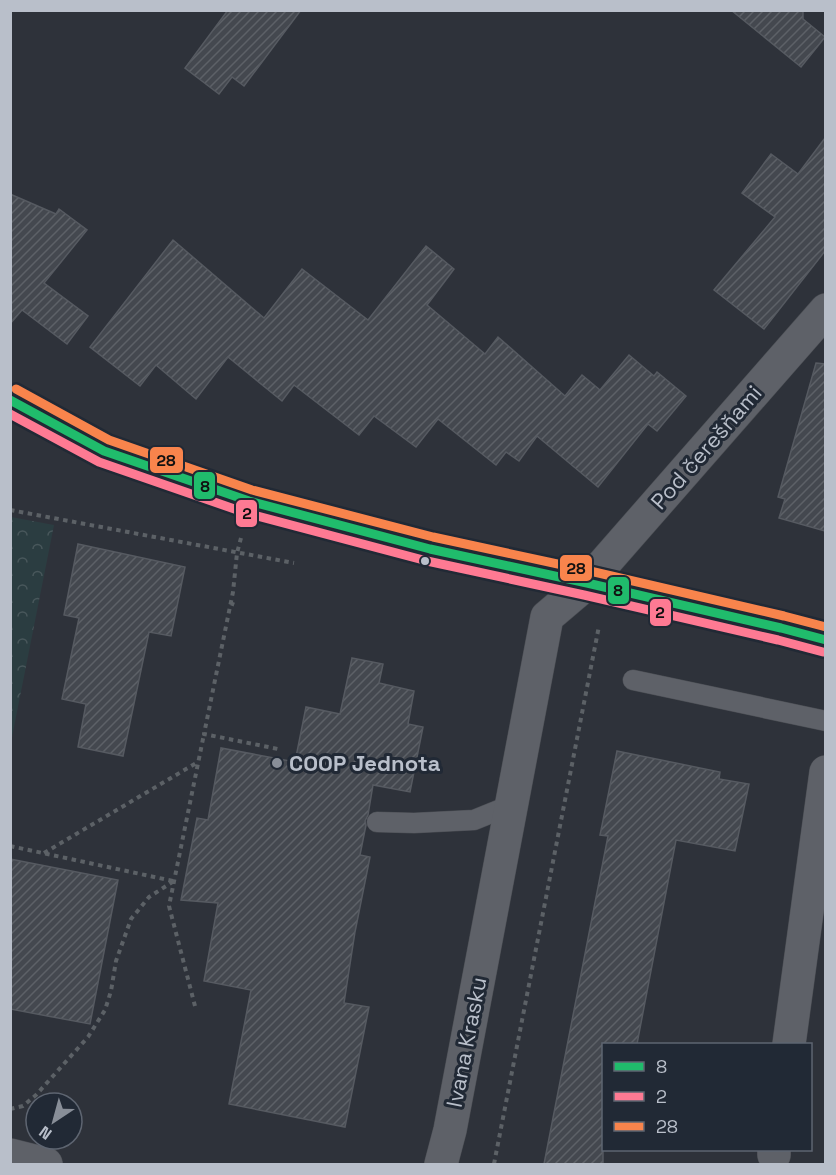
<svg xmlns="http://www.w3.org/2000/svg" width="836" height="1175" viewBox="0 0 836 1175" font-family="'Space Grotesk',sans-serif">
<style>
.park{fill:url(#park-crowns)}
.building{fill:url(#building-hatch);stroke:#565a61;stroke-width:1.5}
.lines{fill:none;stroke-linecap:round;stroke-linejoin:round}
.lane-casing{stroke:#4a4d53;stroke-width:21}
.street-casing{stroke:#4a4d53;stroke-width:34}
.path{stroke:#5c6166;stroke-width:4;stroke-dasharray:4.5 4.5;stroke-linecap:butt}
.lane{stroke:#5e6168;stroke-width:20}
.street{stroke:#5e6168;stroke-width:33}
.bus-1-casing{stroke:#212935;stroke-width:14}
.bus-2-casing{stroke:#212935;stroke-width:14}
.bus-3-casing{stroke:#212935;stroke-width:14}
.bus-1{stroke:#20bc6c;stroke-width:9}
.bus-2{stroke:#fe7a93;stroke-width:9}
.bus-3{stroke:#f8844c;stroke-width:9}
.bus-dot{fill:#b9bfca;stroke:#212935;stroke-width:2}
.poi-dot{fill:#888e98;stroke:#212935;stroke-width:2}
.labels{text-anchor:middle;stroke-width:6;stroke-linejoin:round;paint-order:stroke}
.street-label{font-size:22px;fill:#b9bfca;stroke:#212935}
.poi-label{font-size:22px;font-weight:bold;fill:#b9bfca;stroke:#212935;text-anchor:start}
.line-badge{stroke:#212935;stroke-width:2}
.pale-badge-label{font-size:16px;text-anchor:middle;font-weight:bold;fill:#111}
</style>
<defs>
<pattern id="park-crowns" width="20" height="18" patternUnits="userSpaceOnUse" patternTransform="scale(1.5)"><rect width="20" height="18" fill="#2b3d41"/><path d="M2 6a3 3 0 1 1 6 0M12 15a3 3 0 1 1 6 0" fill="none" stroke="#48575b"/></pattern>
<pattern id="building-hatch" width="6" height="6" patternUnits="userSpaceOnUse" patternTransform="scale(1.5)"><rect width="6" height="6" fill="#44484f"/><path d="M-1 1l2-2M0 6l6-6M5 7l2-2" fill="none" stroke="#5d6167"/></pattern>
</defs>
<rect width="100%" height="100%" fill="#2e323a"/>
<path class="park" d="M11,517L54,525L11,742L10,517Z"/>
<path class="building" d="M228,10H301L244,86L232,77L219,94L185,68Z
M731,10H803V19L825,37L801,67Z
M825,138V251L764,329L714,290L775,217L742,193L771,154L798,174Z
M10,194L56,214L59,209L87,230L44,283L88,316L67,344L22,310L10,324Z
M173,240L264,318L302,269L368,320L426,246L454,269L427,305L485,354L498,337L565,396L582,375L600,390L629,355L654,376L657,372L686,396L657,431L648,424L598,487L537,436L519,461L506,452L496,465L438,419L416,447L374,416L359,435L294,385L282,401L228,357L196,399L156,365L140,386L90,347Z
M816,363L825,364V531L779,518L785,499L778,497Z
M78,544L185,567L171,636L149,632L123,756L78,747L86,704L62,699L79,618L64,615Z
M352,658L383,664L379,683L414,691L408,724L423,727L410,792L373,785L368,815L365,821L366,825L360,855L370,857L355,932L344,1003L369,1007L345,1127L229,1104L251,990L204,981L218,903L181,900L197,818L208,820L221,748L295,762L306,707L340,714Z
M617,751L720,772L719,779L749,784L735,851L676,840L637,1044H603V1164H544L608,836L600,835Z
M10,859L118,880L90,1024L10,1009Z"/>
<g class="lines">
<g class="lane-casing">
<path id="lane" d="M633,680L826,721
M377,822L414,823L474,820L511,805"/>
</g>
<g class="street-casing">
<path id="street" d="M10,400L104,451L249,501L430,549L587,583L781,628L826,640
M789,1044L826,772
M10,1155L46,1164
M774,1155V1150
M441,1164L450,1130L547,617L587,583L826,310"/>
</g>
<path class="path" d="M10,510L294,563
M241,538L237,553L233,592L204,734L278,749
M230,603L238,606
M10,846L173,881
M44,853L198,762
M195,1006L169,906L204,734
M10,1109L23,1106L36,1095L88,1037L105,1010L111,991L116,961L131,919L149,897L174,881
M494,1164L599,626"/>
<use href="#lane" class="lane"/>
<use href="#street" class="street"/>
<g class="bus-1-casing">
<path id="bus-1" d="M10,400L104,451L249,501L430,549L587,583L781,628L826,640"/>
</g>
<g class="bus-2-casing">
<path id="bus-2" d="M10,414L99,462L246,513L427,561L584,595L778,640L823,652"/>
</g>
<g class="bus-3-casing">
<path id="bus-3" d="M16,389L109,440L252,490L433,537L590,571L784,616L826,627"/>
</g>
<use href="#bus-1" class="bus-1"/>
<use href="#bus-2" class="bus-2"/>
<use href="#bus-3" class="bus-3"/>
</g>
<circle class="bus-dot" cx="425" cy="561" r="5"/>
<circle class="poi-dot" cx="277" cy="763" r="6"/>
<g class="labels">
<g class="street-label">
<text transform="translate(706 447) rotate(-49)" y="8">Pod čerešňami</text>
<text transform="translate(466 1042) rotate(-79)" y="8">Ivana Krasku</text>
</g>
<g class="poi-label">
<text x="289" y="771">COOP Jednota</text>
</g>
</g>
<g class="line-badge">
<rect x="149" y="446" width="35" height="28" rx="6" fill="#f8844c"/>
<rect x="193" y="471" width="23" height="29" rx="6" fill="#20bc6c"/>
<rect x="235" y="499" width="23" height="29" rx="6" fill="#fe7a93"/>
<rect x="559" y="554" width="34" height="28" rx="6" fill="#f8844c"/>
<rect x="607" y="576" width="23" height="29" rx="6" fill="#20bc6c"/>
<rect x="649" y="598" width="23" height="29" rx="6" fill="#fe7a93"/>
</g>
<g class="pale-badge-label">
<text x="166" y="466">28</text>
<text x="205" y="492">8</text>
<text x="247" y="519">2</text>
<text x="576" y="574">28</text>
<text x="618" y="596">8</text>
<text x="660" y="618">2</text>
</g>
<rect width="836" height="1175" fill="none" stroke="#b9bfca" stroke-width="24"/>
<rect x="602" y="1043" width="210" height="108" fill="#212935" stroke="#5e6571" stroke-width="1.5"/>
<rect x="614" y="1062" width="30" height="9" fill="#20bc6c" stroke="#5e6571" stroke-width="1.5"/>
<text x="656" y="1073" font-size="18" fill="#b9bfca">8</text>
<rect x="614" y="1092" width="30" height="9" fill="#fe7a93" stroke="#5e6571" stroke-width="1.5"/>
<text x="656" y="1103" font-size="18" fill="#b9bfca">2</text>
<rect x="614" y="1122" width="30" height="9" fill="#f8844c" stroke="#5e6571" stroke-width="1.5"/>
<text x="656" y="1133" font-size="18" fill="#b9bfca">28</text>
<g transform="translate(54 1121) rotate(216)"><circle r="28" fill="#212935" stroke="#5e6571" stroke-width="1.5"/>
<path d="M0-4.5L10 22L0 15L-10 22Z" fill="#888e98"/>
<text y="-9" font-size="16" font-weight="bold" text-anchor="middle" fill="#b9bfca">N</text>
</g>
</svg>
